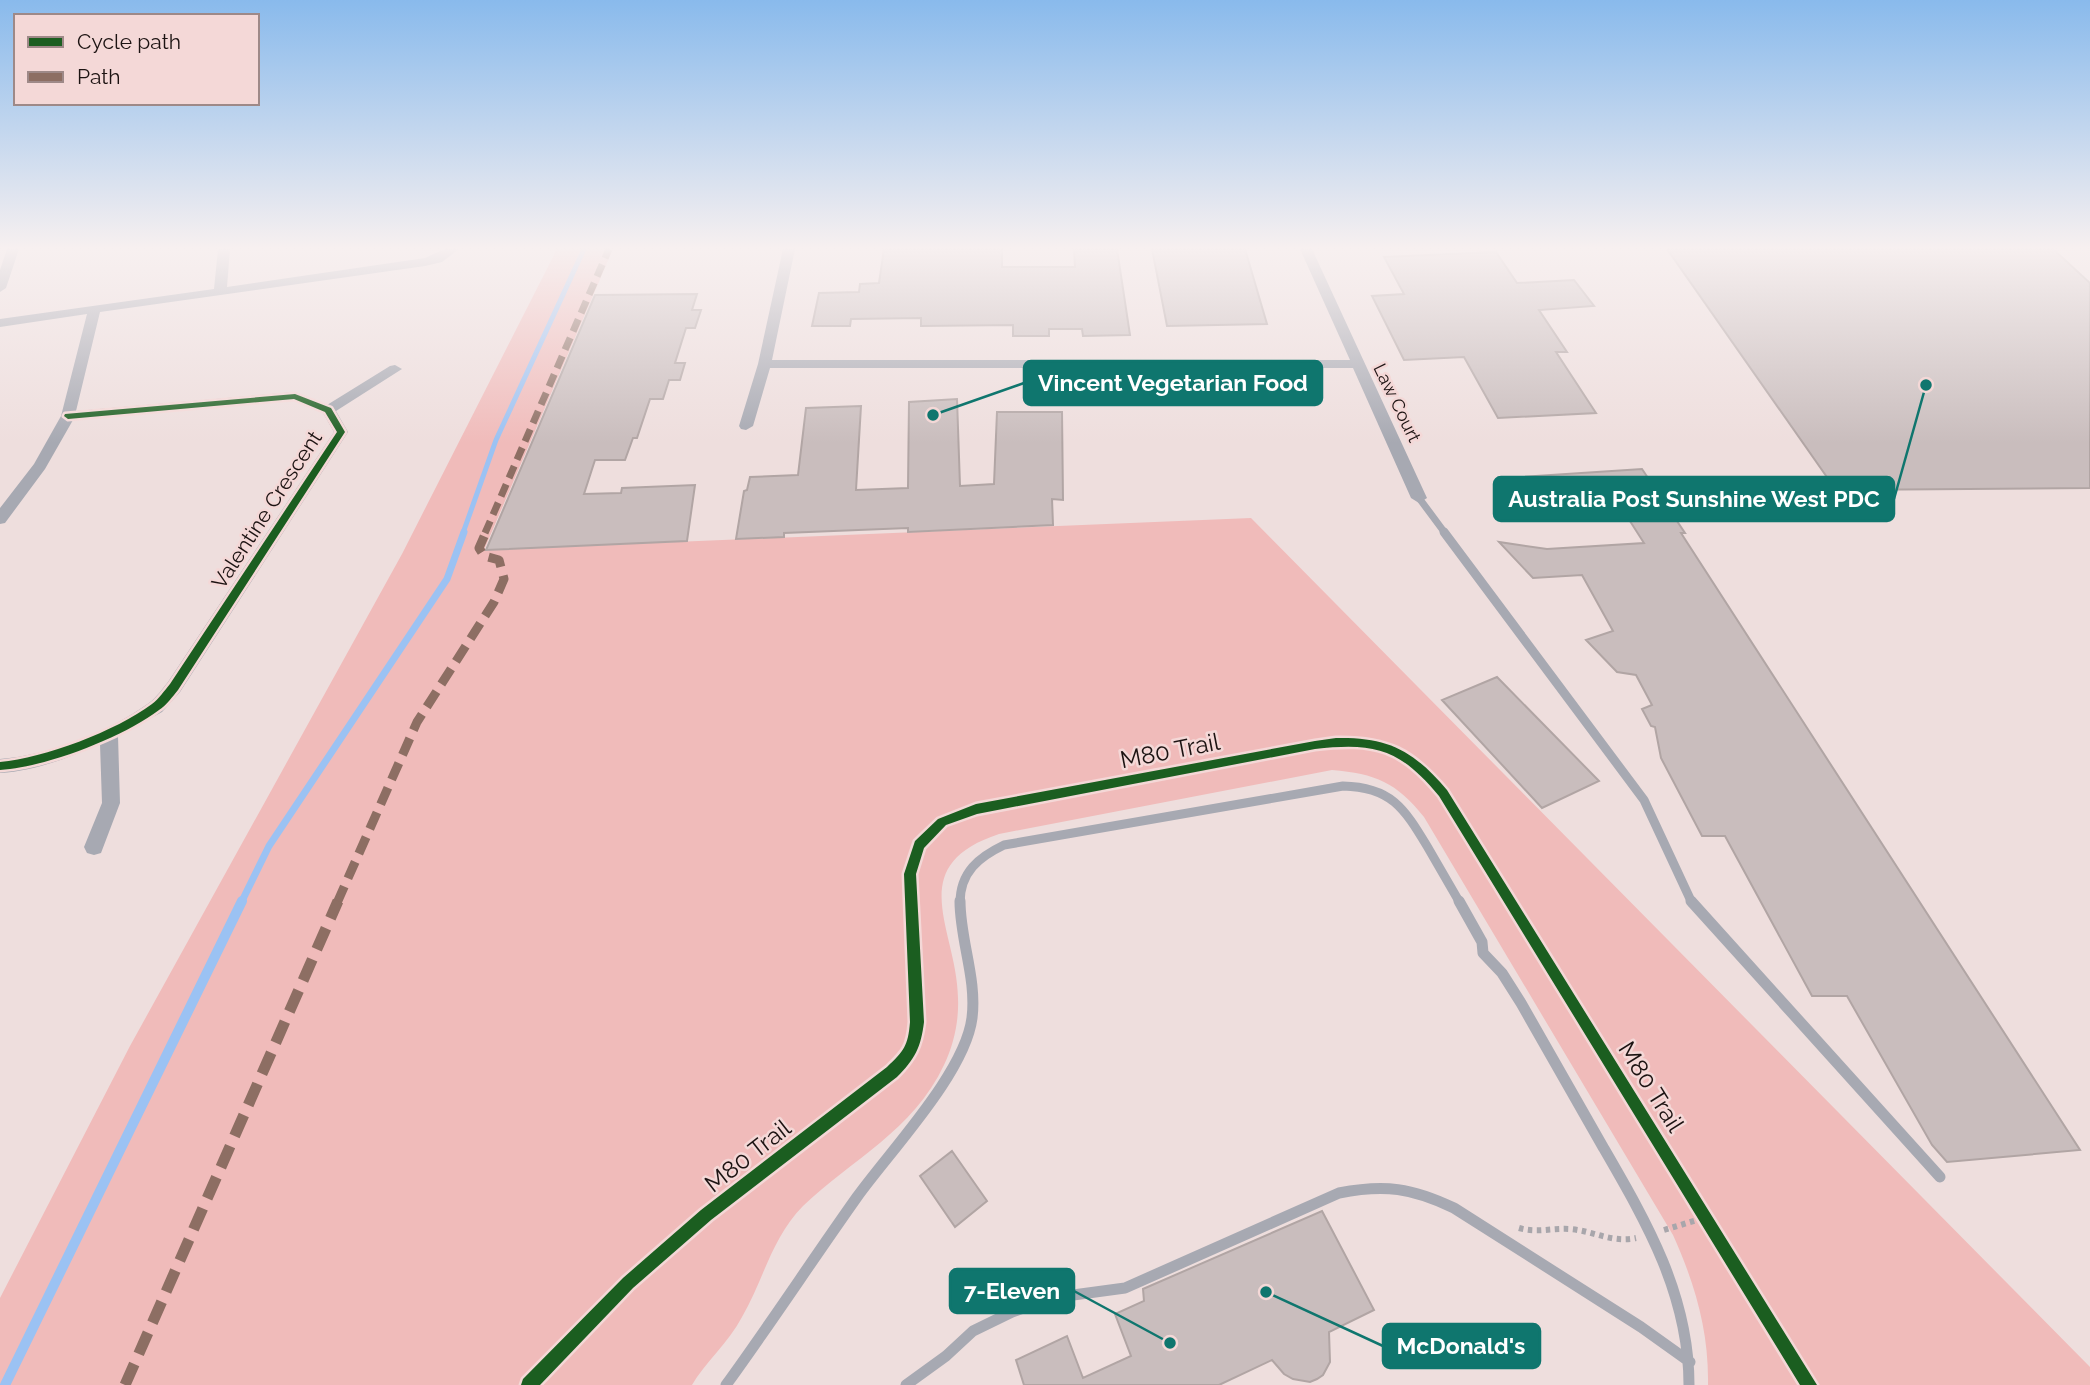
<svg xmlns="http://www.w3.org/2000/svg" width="2090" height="1385" viewBox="0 0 2090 1385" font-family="Raleway,sans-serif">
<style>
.green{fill:#f0bbba}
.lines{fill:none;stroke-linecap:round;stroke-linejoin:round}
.stream-far2{stroke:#9bc2f3;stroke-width:5}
.stream-far1{stroke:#9bc2f3;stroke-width:7}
.stream{stroke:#9bc2f3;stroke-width:10}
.building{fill:#c9bdbd;stroke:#b1a5a4;stroke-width:2}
.path{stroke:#a8a6ab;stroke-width:6;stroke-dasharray:4.5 4.5;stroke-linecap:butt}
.service-far2{stroke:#a7a9b2;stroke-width:7}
.service-far1{stroke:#a7a9b2;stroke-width:9}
.service{stroke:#a7a9b2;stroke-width:11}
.minor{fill:#a7a9b2;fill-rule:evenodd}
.quiet-far2{stroke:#8d6e63;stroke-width:7;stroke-dasharray:13 7;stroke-linecap:butt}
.quiet-far1{stroke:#8d6e63;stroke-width:9;stroke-dasharray:18 9;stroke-linecap:butt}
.quiet{stroke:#8d6e63;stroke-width:11;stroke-dasharray:23 11;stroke-linecap:butt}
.cycleway-casing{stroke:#f4d8d7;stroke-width:5}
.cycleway{fill:#1b5e20;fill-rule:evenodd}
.labels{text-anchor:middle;stroke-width:5;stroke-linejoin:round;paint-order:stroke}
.far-street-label{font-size:18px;fill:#1c1312;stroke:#f4d8d7}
.street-label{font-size:21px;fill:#1c1312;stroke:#f4d8d7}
.near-street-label{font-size:24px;fill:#1c1312;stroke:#f4d8d7}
.leader{fill:none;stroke:#0f766e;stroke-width:2.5}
.callout-dot{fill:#0f766e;stroke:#f4d8d7;stroke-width:2.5}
.callout{fill:#0f766e;stroke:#0f766e;stroke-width:2.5}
.callout-label{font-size:23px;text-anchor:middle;font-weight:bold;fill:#fff}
</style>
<rect width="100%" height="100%" fill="#eededd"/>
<path class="green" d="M557,249H613L484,550L1251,518L2090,1367V1385H1708C1709,1331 1695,1284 1673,1235L1424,817C1396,782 1376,774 1332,770L999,834C902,866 957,929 958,998C959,1021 954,1044 944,1065C913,1131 852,1159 803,1206C772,1237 763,1281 742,1317C729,1342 704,1364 692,1385H0V1298L130,1046L402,554Z"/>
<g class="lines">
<path class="stream-far2" d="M463,533L496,440L584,249"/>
<path class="stream-far1" d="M241,903L269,846L447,579L464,532"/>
<path class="stream" d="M5,1385L242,901"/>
</g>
<path class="building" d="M884,249H1002V267H1075L1074,249H1117L1130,335L1083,336L1082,329H1049V336H1013V325L921,326V318L851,319L850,326H812L819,293L859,292L860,284L879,283Z
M1152,249H1245L1267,324L1167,326Z
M1667,249H2053L2090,283V488L1836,490Z
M1496,252L1517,283L1574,280L1594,306L1539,310L1567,352H1556L1596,413L1498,418L1464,357L1404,360L1372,296L1404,294L1384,257Z
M697,294L692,310H701L695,328H686L675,363H685L680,380H669L663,399H650L637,438H633L625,460H595L584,494L621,493L622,488L695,485L687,541L486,550L595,295Z
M957,399L960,486L994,484L997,412H1062L1063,500L1052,499L1053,525L908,532V528L784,533V537L736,539L744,491L747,490L750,477L798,475L806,408L861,406L856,490L908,488L909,402Z
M1642,469L1685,533H1681L2080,1150L1947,1162L1932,1145L1847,996H1812L1725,836H1702L1661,758L1655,727L1651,726L1642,709L1652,705L1636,675L1617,672L1586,640L1613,631L1582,575L1533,578L1499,542L1547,549L1644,543L1621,507L1525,513L1506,478Z
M1497,677L1599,781L1542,808L1442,700Z
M952,1151L987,1201L955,1227L920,1176Z
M1322,1211L1374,1310L1329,1332L1330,1362L1323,1375L1317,1379L1310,1382L1293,1379L1284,1374L1272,1360L1219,1385H1024L1016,1360L1067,1336L1083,1378L1131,1356L1115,1314L1144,1301L1143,1289Z"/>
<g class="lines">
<path class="path" d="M1519,1228C1536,1233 1552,1228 1570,1229C1594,1231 1611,1243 1636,1238
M1664,1230L1707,1217"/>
<path class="service-far2" d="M1419,498L1445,533"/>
<path class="service-far1" d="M1444,532L1644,800L1692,903
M960,903C960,872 979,857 1004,845L1343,786C1391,787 1404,808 1427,846C1438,865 1449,884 1460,903"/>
<path class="service" d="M1459,901L1482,942L1483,953L1502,973L1521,1003C1548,1051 1576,1099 1603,1147C1647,1223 1689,1295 1689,1385
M1691,901L1940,1177
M726,1385C771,1323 813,1259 857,1197C890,1151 965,1073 972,1018C977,979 960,940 960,901
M906,1385L946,1356L973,1331L1012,1312L1051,1298L1125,1288L1339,1193C1385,1184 1412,1188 1454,1208L1641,1327L1690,1362"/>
<path class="minor" d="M7,249H19L6,288L0,292V270Z
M218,249H230L227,287L425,258L445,249H459L442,262L425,266L100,312L76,411L295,392L327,405L390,366L395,365L402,369L336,411L348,432L180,692L162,712L118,736L120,803L101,853L94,855L87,853L84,847L102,803L100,744C68,758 35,771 0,773V759C50,755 109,732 149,703C157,697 162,689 168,682L334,432L323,413L293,400L73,420L45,469L5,523L0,524V508L34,464L61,416L87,314L0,327V319L214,289Z
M783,249H795L772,360H1350L1300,249H1312L1427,498L1419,503L1411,498L1353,368H770L753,426L746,430L741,429L739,426L758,364Z"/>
<path class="quiet-far2" d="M485,533L609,249"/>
<path class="quiet-far1" d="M337,903L417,722L494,602L504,579L499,560L484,556L479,548L486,532"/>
<path class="quiet" d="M125,1385L338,901"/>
<g class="cycleway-casing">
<path id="cycleway" d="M295,394L331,408L345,432L178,690C172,697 167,705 159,710C122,738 46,767 0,770V762C44,758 116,731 152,704C159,699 164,691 170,684L337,432L325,412L294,399L68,419L64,416L65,414Z
M1336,738C1388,737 1413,750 1447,790L1817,1385H1800L1439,796C1400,749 1375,742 1315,749L977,814L946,825L924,848L916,874L924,1022C921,1047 915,1059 897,1077L711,1220L633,1288L540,1385H521L523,1379L623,1278L701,1210L887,1067C904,1051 908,1046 910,1022L904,874L915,841L938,819L976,804L1315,741Z"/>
</g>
<use href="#cycleway" class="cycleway"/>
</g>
<linearGradient id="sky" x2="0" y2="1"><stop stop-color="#89baec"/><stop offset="0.56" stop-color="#f7f0f0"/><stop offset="1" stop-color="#f7f0f0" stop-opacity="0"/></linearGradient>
<rect width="2090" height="443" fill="url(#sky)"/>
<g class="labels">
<g class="far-street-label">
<text transform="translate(1397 403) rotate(64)" y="6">Law Court</text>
</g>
<g class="street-label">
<text transform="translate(267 510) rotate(-57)" y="7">Valentine Crescent</text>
</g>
<g class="near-street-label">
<text transform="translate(1170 751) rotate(-11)" y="8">M80 Trail</text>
<text transform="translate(1651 1087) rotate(58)" y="8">M80 Trail</text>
<text transform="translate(748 1156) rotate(-38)" y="8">M80 Trail</text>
</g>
</g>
<path class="leader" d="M933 415L1024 383M1926 385L1894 499M1170 1343L1074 1291M1266 1292L1383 1346"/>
<g class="callout-dot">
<circle cx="933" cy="415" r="7"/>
<circle cx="1926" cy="385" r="7"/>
<circle cx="1170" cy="1343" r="7"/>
<circle cx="1266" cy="1292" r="7"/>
</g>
<g class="callout">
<rect x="1024" y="361" width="298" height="44" rx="7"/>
<rect x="1494" y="477" width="400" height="44" rx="7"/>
<rect x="950" y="1269" width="124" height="44" rx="7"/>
<rect x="1383" y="1324" width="157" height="44" rx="7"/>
</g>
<g class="callout-label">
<text x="1173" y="391">Vincent Vegetarian Food</text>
<text x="1694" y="507">Australia Post Sunshine West PDC</text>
<text x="1012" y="1299">7-Eleven</text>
<text x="1461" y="1354">McDonald's</text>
</g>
<rect x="14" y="14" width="245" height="91" fill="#f4d8d7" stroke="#9e8988" stroke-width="2"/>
<rect x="28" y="37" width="35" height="10" fill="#1b5e20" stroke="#9e8988" stroke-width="2"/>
<text x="77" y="49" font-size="21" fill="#1c1312">Cycle path</text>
<rect x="28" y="72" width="35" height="10" fill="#8d6e63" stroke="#9e8988" stroke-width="2"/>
<text x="77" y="84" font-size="21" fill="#1c1312">Path</text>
</svg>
